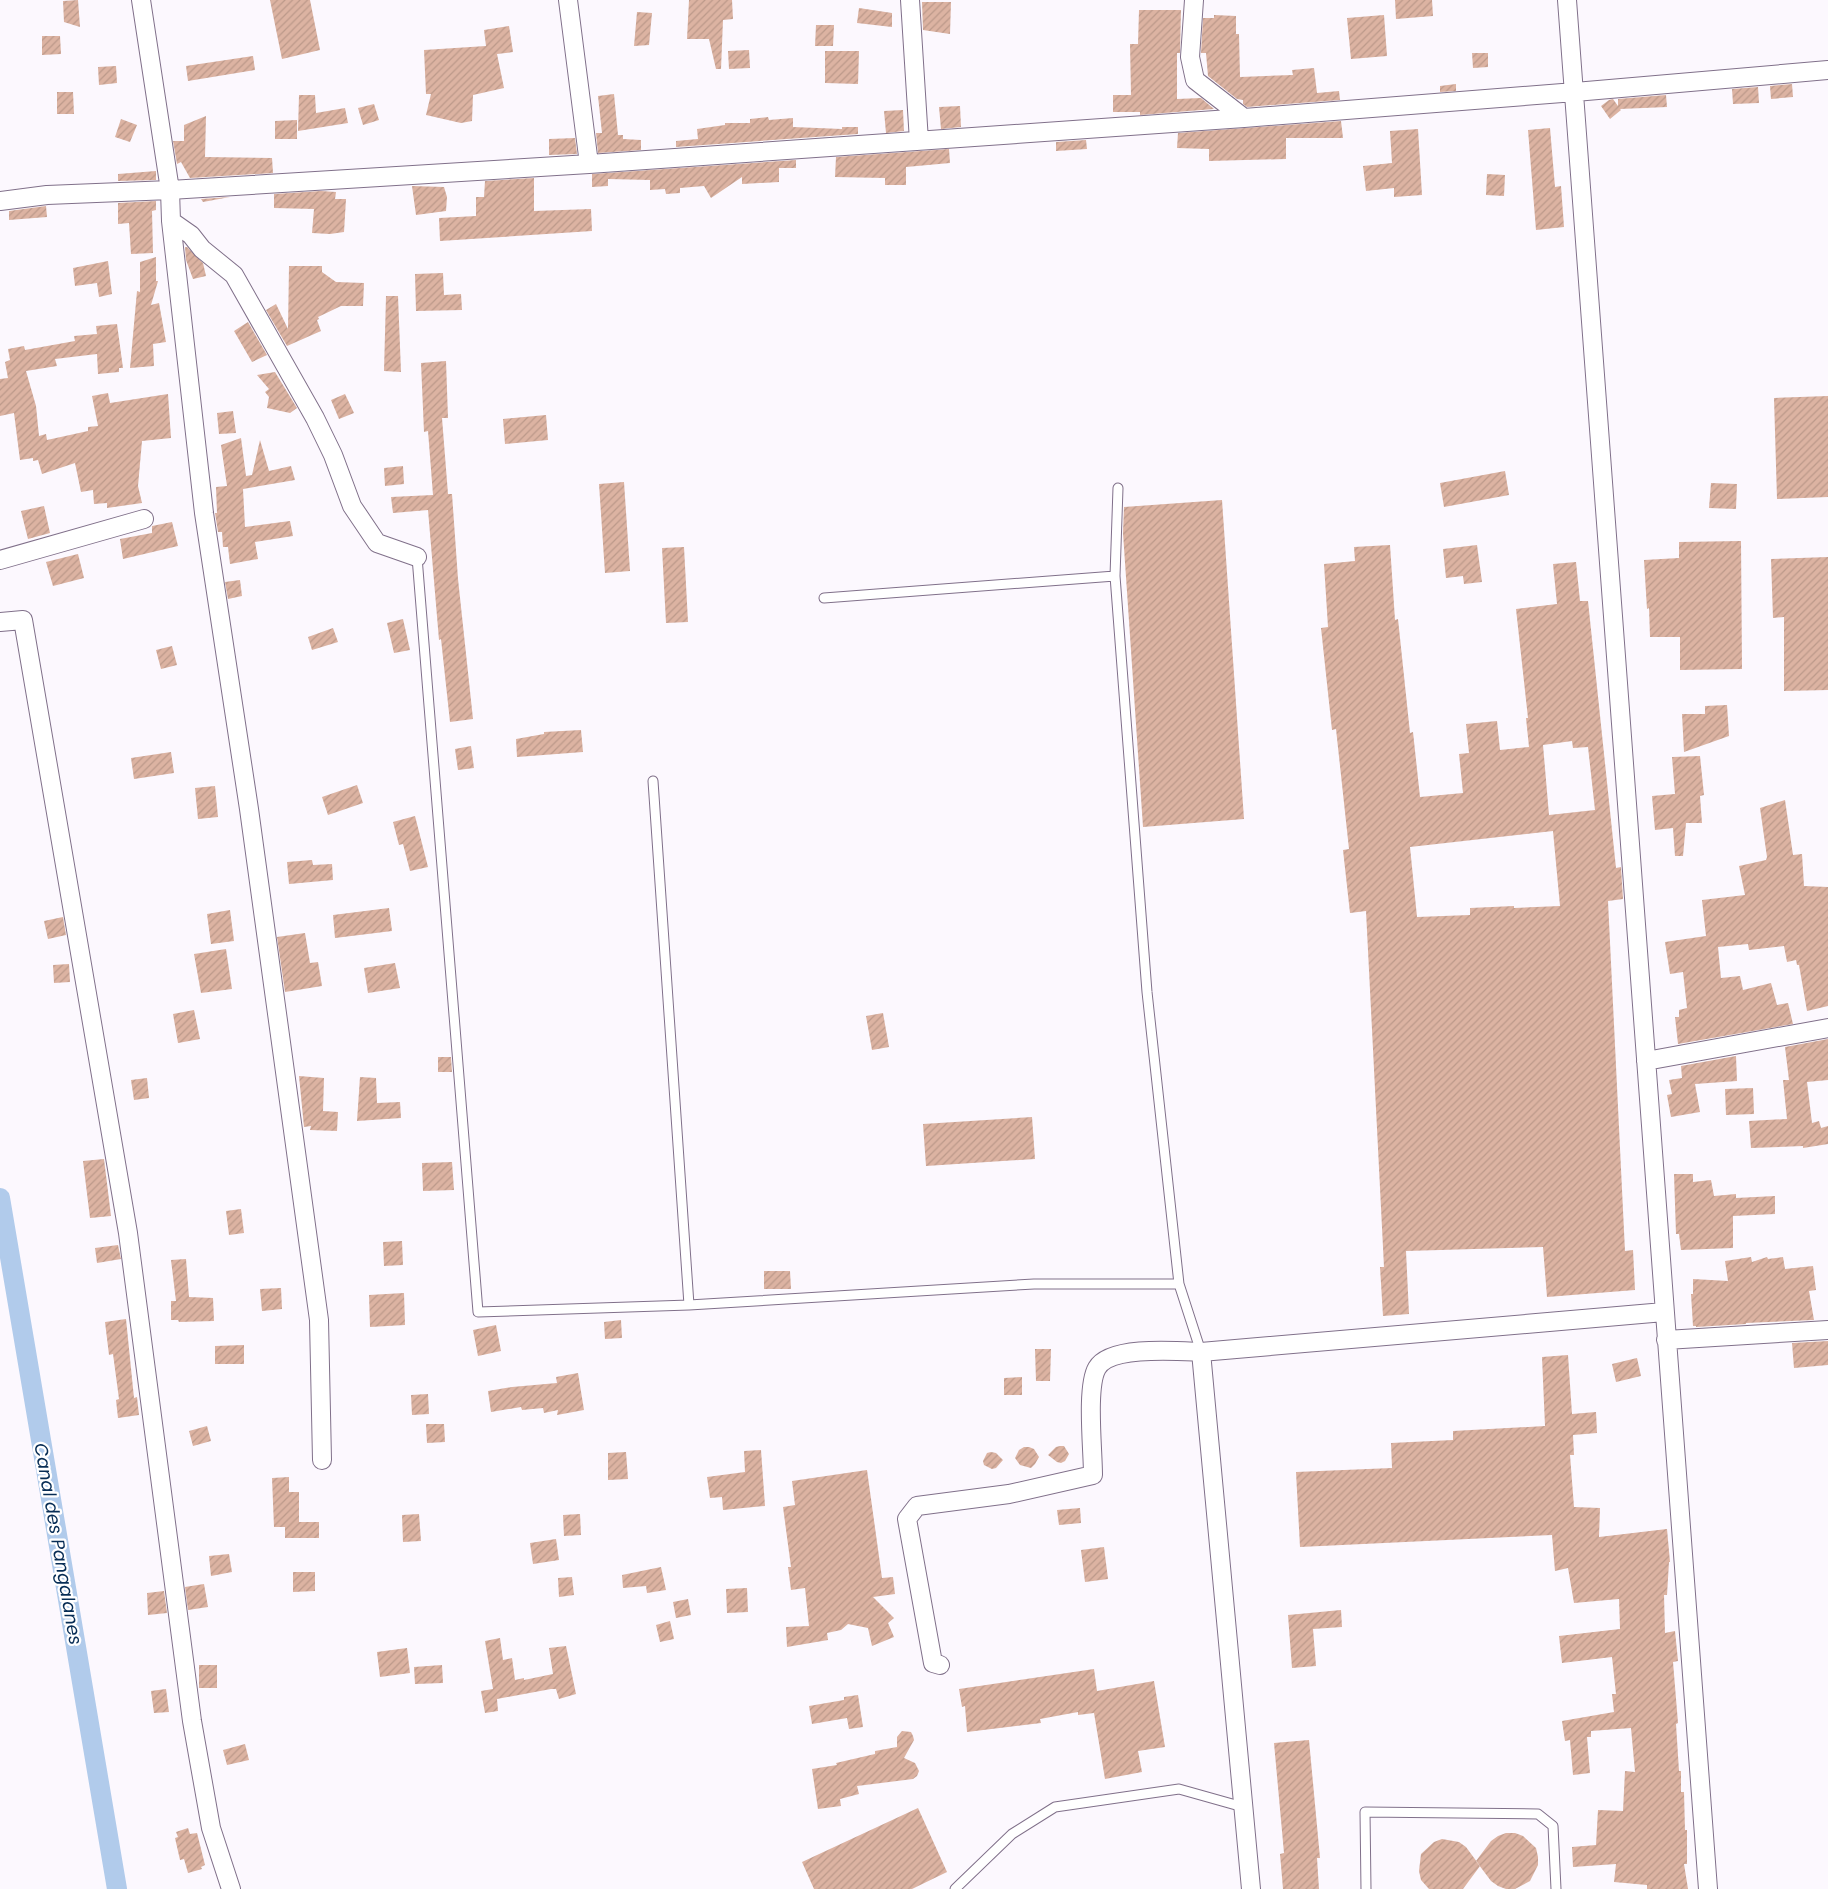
<svg xmlns="http://www.w3.org/2000/svg" width="1828" height="1889" viewBox="0 0 1828 1889" font-family="Poppins,sans-serif">
<style>
.lines{fill:none;stroke-linecap:round;stroke-linejoin:round}
.canal{stroke:#b1cbeb;stroke-width:20}
.building{fill:url(#building-hatch);fill-rule:evenodd}
.lane-casing{stroke:#80708a;stroke-width:11}
.street-casing{stroke:#80708a;stroke-width:20}
.lane{stroke:#fff;stroke-width:9}
.street{stroke:#fff;stroke-width:18}
.labels{text-anchor:middle;stroke-width:4.5;stroke-linejoin:round;paint-order:stroke}
.water-label{font-size:18px;font-style:italic;fill:#072d55;stroke:#fff}
</style>
<defs>
<pattern id="building-hatch" width="6" height="6" patternUnits="userSpaceOnUse" patternTransform="scale(1.25)"><rect width="6" height="6" fill="#dcb3a2"/><path d="M-1 1l2-2M0 6l6-6M5 7l2-2" fill="none" stroke="#bc998a"/></pattern>
</defs>
<rect width="100%" height="100%" fill="#fcf8fe"/>
<g class="lines">
<path class="canal" d="M0,1198L117,1889"/>
</g>
<path class="building" d="M78,0L80,27L64,22L63,1Z
M270,0H310L320,50L282,59Z
M689,0H732L733,19L723,20L721,69H716L709,39H687Z
M1395,0H1432L1433,16L1396,19Z
M922,2H951L950,34L923,30Z
M859,8L892,13V27L857,23Z
M1139,10H1181L1180,53H1177V99L1201,98L1214,109L1140,115V112H1113V95H1131L1130,44H1138Z
M637,12L652,13L649,45L634,46Z
M1214,15L1236,16V34H1239L1240,77L1293,75L1292,70L1314,68L1317,93L1339,91L1340,100L1247,107L1243,104V100L1237,99L1208,76L1206,53H1201L1203,18H1214Z
M1384,15L1387,56L1351,59L1347,18Z
M816,25H834L833,46H815Z
M509,26L513,52L497,54L504,88L473,95L472,121L461,123L426,115L431,94H426L424,50L486,46L484,30Z
M42,36H60L61,54L42,55Z
M749,50L750,68L729,69L728,51Z
M825,51H859L858,84L825,83Z
M1472,53H1488V67L1473,68Z
M253,56L255,70L188,81L186,66Z
M116,66L117,83L99,85L98,67Z
M1456,84V91L1440,92V86Z
M1792,84L1793,97L1771,99L1770,86Z
M1758,87L1759,103L1733,104L1732,89Z
M57,92H73L74,114H57Z
M614,94L618,135H623V139L641,140V150L598,153L596,133H602L598,96Z
M299,95H315L316,113L345,108L348,123L298,131Z
M1666,95L1667,107L1620,109L1621,110L1610,119L1601,106L1609,100L1613,99L1618,106V99Z
M374,104L379,120L363,125L358,108Z
M960,106L961,127L941,129L939,107Z
M903,110L904,131L886,133L884,111Z
M206,116L205,157L272,158L273,173L190,178L181,162L177,164L173,141H184V125Z
M768,117L769,120L793,118V127L842,129V127H858V134L676,147V141L698,139L697,129L725,125V123H750V119Z
M121,119L137,125L130,142L115,137Z
M297,120V139H275V121Z
M1341,121L1343,138H1286V159L1209,161V149L1177,148L1178,133Z
M1550,128L1555,187L1561,186L1564,227L1536,230L1528,130Z
M1418,129L1422,195L1394,197V188L1366,191L1363,166L1392,163L1390,131Z
M575,138L577,154L549,155V139Z
M1086,140L1087,149L1056,151V142Z
M949,149L950,163L906,167V185H885V178L835,177L836,157Z
M796,160V168H779V182L742,184V177L711,198L704,186L680,188V193L666,194L665,189L650,190V180L608,179V186L592,187V174Z
M156,171V180L118,181V174Z
M1487,174L1505,175L1504,196L1486,195Z
M534,178V211L591,209L592,231L440,241L439,218L476,216V197H484L485,181Z
M412,186L444,187L447,197L446,211L416,215Z
M321,191L336,192L335,199H346L344,232L330,234L312,233L314,209L274,208V194Z
M230,197L203,202L201,199Z
M156,201V210L152,211L153,253L131,254L129,223L118,224V203Z
M46,206L47,217L9,220V211Z
M185,247H187L203,263L206,276L193,279L186,260Z
M156,257V281H158L151,305L159,303L166,342L153,344L154,366L130,368L137,291L140,292V262Z
M108,261L112,294L99,297L97,283L75,286L73,268Z
M289,266H322V272L336,282L364,283L363,306H341L318,317L319,319L317,320L321,331L287,346L266,310L276,304L288,329Z
M443,273L444,295L461,294L462,310L416,311L415,274Z
M386,296H398L401,372L384,371Z
M248,322L267,355L252,362L234,331Z
M117,324L123,368H119V372L98,374L97,354L55,359L57,366L26,371L36,406L39,436L46,434L47,440L88,431V427L98,426L92,396L108,393L110,403L168,394L171,438L142,441L138,486L142,503L107,508V503L94,504L93,490L81,492L75,463L42,474L38,460L33,461V458L20,460L14,413L0,416V379L8,378L5,362L10,360L8,349L24,346L25,350L75,341L74,336L97,334L96,326Z
M446,361L448,418H442L448,494H452L458,579L473,719L450,722L441,639L439,640L428,510L393,513L391,497L433,495L428,431L424,432L421,363Z
M275,372L297,408L290,413L267,408L269,397L265,392L269,389L257,375Z
M345,394L354,413L339,419L331,400Z
M1828,396V497L1777,499L1774,398Z
M233,411L236,433L219,434L217,413Z
M546,415L548,440L505,444L503,419Z
M241,438L246,476L252,475L260,440L269,471L291,466L295,480L243,489L245,527L290,521L293,536L255,542L258,559L230,564L228,547H223L222,532H218L215,513H217L216,487L227,486L221,445Z
M403,466L404,484L385,486L384,468Z
M1505,471L1509,495L1444,507L1440,483Z
M624,482L630,571L605,573L599,484Z
M1711,483L1737,484L1736,509L1709,508Z
M1222,500L1244,819L1143,827L1123,533L1124,507Z
M44,506L50,533L28,539L21,511Z
M172,522L178,546L123,559L120,539L152,533V526Z
M1741,541L1742,669L1680,670V637H1650L1649,608L1647,609L1644,560L1679,558V542Z
M1390,545L1395,620L1398,619L1410,733L1413,732L1420,797L1463,793L1459,754L1469,753L1466,724L1497,721L1500,750L1529,747L1526,718H1528L1516,609L1557,604L1553,564L1576,562L1580,601H1588L1616,868L1621,867L1623,899L1608,901L1625,1251L1633,1250L1635,1290L1547,1297L1543,1247L1406,1251L1409,1314L1383,1316L1380,1267H1384L1366,911L1350,913L1343,850L1349,849L1336,729L1332,730L1321,628L1328,627L1324,564L1355,561L1354,547ZM1572,741L1573,748L1588,747L1595,810L1549,815L1543,745ZM1553,831L1560,906L1514,908V906L1470,908V915L1417,917L1410,847Z
M1477,545L1482,582L1464,584L1463,576L1446,578L1443,549Z
M684,547L688,622L666,623L662,548Z
M78,554L84,578L53,586L46,562Z
M1828,557V690L1784,691V617L1773,618L1771,559Z
M240,580L242,596L228,599L225,582Z
M403,619L410,650L394,653L387,623Z
M333,628L338,642L312,650L308,637Z
M172,646L177,665L161,669L156,650Z
M1727,705L1729,736L1684,752L1682,714H1705V706Z
M581,730L583,752L517,757L516,739L544,734V732Z
M471,746L474,768L458,770L455,749Z
M171,752L174,773L134,779L131,758Z
M1700,756L1704,795L1700,796L1702,823H1686L1683,856H1675L1673,828L1655,830L1652,796L1675,794L1672,757Z
M357,785L363,803L328,815L322,797Z
M215,786L218,817L198,819L195,788Z
M1785,800L1793,855L1802,854L1804,886L1828,887V1006L1807,1011L1799,965H1797L1796,960L1787,962L1784,946L1749,950L1748,944L1718,947L1721,978L1740,976L1743,990L1771,983L1777,1005L1788,1003L1793,1024L1678,1044L1675,1017H1679V1010L1687,1008L1683,972L1670,974L1665,942L1706,936L1702,900L1745,895L1739,866L1766,860L1767,857L1760,808Z
M415,816L428,867L410,871L403,844L399,845L393,822Z
M312,860L313,865L332,864L333,880L289,884L287,862Z
M389,908L392,931L335,938L333,915Z
M230,910L234,941L211,944L207,914Z
M63,917L66,935L48,939L44,921Z
M305,933L310,963L318,962L322,986L285,992L277,937Z
M226,949L232,989L201,993L194,954Z
M395,963L400,988L368,993L364,968Z
M69,964L70,982L54,983L53,965Z
M194,1010L200,1039L178,1043L173,1014Z
M883,1013L889,1047L872,1050L866,1016Z
M1828,1039V1080L1807,1082L1812,1123L1819,1121L1821,1128L1828,1126V1144L1803,1148V1146L1751,1148L1749,1121L1787,1119L1783,1080H1789L1785,1047Z
M1736,1056L1737,1081L1695,1084L1700,1112L1671,1117L1667,1095L1672,1094L1669,1080L1682,1078L1681,1066Z
M438,1057H451L452,1072H438Z
M299,1076L324,1078L323,1111L338,1112L337,1131L310,1130L311,1126L304,1127Z
M360,1077L376,1078L377,1103L400,1102L401,1118L357,1121Z
M147,1078L149,1098L134,1100L131,1080Z
M1753,1088L1754,1114L1726,1115L1725,1089Z
M1032,1117L1035,1159L926,1166L923,1124Z
M104,1159L111,1216L90,1218L83,1161Z
M452,1162L454,1190L423,1191L422,1163Z
M1674,1174H1693V1182L1711,1180L1714,1196L1736,1194V1198L1775,1196V1214L1733,1216V1248L1681,1250L1679,1234H1676Z
M241,1209L244,1233L229,1235L226,1211Z
M402,1241L403,1265L384,1266L383,1242Z
M118,1245L121,1259L97,1263L95,1248Z
M1751,1257L1752,1262L1767,1257L1768,1259L1783,1257L1785,1269L1813,1266L1816,1290L1809,1291L1814,1320L1746,1323V1324L1696,1327V1326H1693L1691,1294H1693V1279L1728,1281L1725,1261Z
M186,1259L189,1297L213,1298L214,1321L179,1322L178,1320H171V1301H176L171,1260Z
M764,1271H790L791,1289H764Z
M281,1288L282,1309L262,1311L260,1289Z
M404,1293L405,1325L370,1327L369,1295Z
M126,1319L134,1398L137,1397L139,1415L118,1418L116,1400L119,1399L113,1354L109,1355L105,1322Z
M621,1320L622,1338L605,1339L604,1322Z
M496,1325L501,1351L478,1356L473,1330Z
M1828,1341V1365L1794,1368L1792,1343Z
M244,1345V1364H215V1346Z
M1035,1349H1051L1050,1381H1036Z
M1568,1355L1572,1414L1596,1412L1597,1433L1573,1435L1574,1455H1570L1574,1507L1600,1508L1599,1537L1667,1529L1670,1562H1669L1667,1595H1664L1665,1633L1675,1631L1678,1661L1673,1662L1678,1723L1676,1724L1679,1771H1681V1792H1684L1685,1830H1687V1864H1684L1688,1889H1647V1885L1614,1882L1616,1864L1573,1867L1572,1847L1596,1845L1598,1810L1623,1811L1625,1771L1635,1772L1631,1728L1591,1731V1737H1587L1590,1773L1573,1775L1570,1740L1565,1741L1562,1721L1614,1712L1612,1694H1616L1612,1657L1562,1663L1559,1636L1620,1629L1619,1599L1574,1603L1568,1568L1555,1571L1552,1535L1300,1547L1296,1472L1392,1468L1391,1443L1453,1440V1431L1545,1426L1542,1357Z
M1637,1358L1641,1376L1616,1382L1612,1364Z
M578,1373L584,1410L557,1415L558,1410L544,1413L543,1408L522,1410L521,1407L491,1412L488,1391L512,1387L557,1383L556,1377Z
M1022,1377V1395H1004V1378Z
M428,1394L429,1414L412,1415L411,1395Z
M426,1424H444L445,1442L427,1443Z
M207,1426L211,1441L193,1446L189,1431Z
M1060,1446H1064L1069,1454L1065,1461L1061,1463L1057,1462L1048,1455L1056,1447Z
M1024,1447H1029L1034,1449L1039,1457L1035,1464L1031,1468L1020,1465L1015,1458L1019,1450Z
M761,1450L765,1506L723,1510L722,1497L710,1498L707,1477L745,1472L744,1451Z
M626,1452L628,1479L608,1480V1453Z
M991,1452L996,1453L1003,1460L996,1468L992,1469L984,1465L983,1461L987,1453Z
M867,1470L882,1578L893,1577L895,1594L873,1597L894,1618L888,1623L894,1637L872,1646L868,1628L848,1624L841,1630L827,1633L828,1640L787,1647L786,1627L809,1626L805,1588L791,1590L788,1567H791L783,1507L795,1505L792,1481Z
M289,1477V1492H299V1522H319V1538H285V1527H274L272,1478Z
M1080,1508L1081,1523L1059,1525L1057,1510Z
M419,1514L421,1541L403,1542L402,1515Z
M580,1514L581,1535L564,1536L563,1515Z
M556,1539L559,1560L533,1564L530,1543Z
M1104,1547L1108,1579L1085,1582L1081,1550Z
M229,1554L232,1572L211,1576L209,1556Z
M661,1567L666,1590L647,1593L646,1586L623,1588L622,1575Z
M293,1572H315V1591L293,1592Z
M572,1577L574,1595L559,1597L558,1578Z
M204,1584L208,1607L188,1610L185,1587Z
M747,1588L748,1612L727,1613L726,1589Z
M164,1591L167,1613L148,1615L147,1593Z
M688,1599L691,1615L676,1618L673,1602Z
M1341,1610L1342,1627L1313,1629L1316,1666L1292,1668L1288,1615Z
M670,1621L674,1639L660,1642L656,1625Z
M500,1638L503,1660L512,1658L515,1680L524,1678V1680L553,1674L549,1648L566,1646L576,1694L559,1699L556,1689H551L497,1699L498,1711L485,1713L481,1691L493,1689L485,1641Z
M407,1648L410,1673L380,1677L377,1652Z
M199,1665H217V1688H199Z
M442,1665L443,1683L415,1684L414,1667Z
M1094,1669L1097,1691L1154,1681L1165,1747L1138,1751L1142,1772L1105,1779L1094,1713L1078,1715V1712L1040,1719L1041,1723L967,1732L965,1706L962,1707L959,1689Z
M166,1689L169,1712L154,1713L151,1691Z
M858,1695L863,1727L849,1729L847,1718L812,1724L809,1706L844,1700V1697Z
M902,1731L911,1732L913,1736L914,1740L904,1758L915,1763L919,1771L917,1776L913,1779L857,1786L859,1794L840,1799L841,1806L818,1809L812,1769L837,1765L836,1763L875,1754V1751L897,1747V1737Z
M1309,1740L1320,1858H1317L1319,1889H1283L1280,1854L1284,1853L1274,1743Z
M245,1744L249,1760L227,1765L223,1750Z
M918,1808L947,1872L912,1889H814L802,1862Z
M188,1828L190,1834L197,1833L205,1865L201,1867L202,1869L188,1873L184,1859L180,1860L175,1838L178,1837L176,1832Z
M1506,1833H1515L1523,1836L1536,1848L1538,1857V1865L1530,1881L1515,1889H1506L1498,1886L1491,1881L1476,1861L1491,1841L1498,1836Z
M1442,1839L1459,1842L1466,1847L1480,1866L1463,1889H1429L1421,1880L1419,1871L1421,1854L1434,1842Z"/>
<g class="lines">
<g class="lane-casing">
<path id="lane" d="M1118,488L1115,576L1147,992L1179,1284L1201,1352
M417,557L478,1312L689,1305L1034,1284H1179
M824,598L1115,576
M653,781L689,1305
M955,1889L1012,1834L1055,1807L1179,1789L1243,1807
M1366,1889L1365,1812L1538,1814L1553,1826L1556,1889"/>
</g>
<g class="street-casing">
<path id="street" d="M141,0L170,190L171,221L204,513L249,809L319,1320L322,1460
M568,0L589,164
M910,0L919,141
M1194,0L1190,57L1195,80L1244,118
M1567,0L1708,1889
M0,201L47,195L170,190L589,164L1244,118L1575,92L1828,70
M171,221L191,235L202,249L234,275L315,418L333,455L352,506L377,543L417,557
M0,560L144,519
M0,622L23,620L128,1233L192,1721L211,1828L231,1889
M1646,1061L1828,1028
M1666,1340L1828,1330
M940,1665L933,1663L907,1519L917,1506L1009,1494L1093,1475C1093,1450 1086,1387 1097,1368C1110,1345 1178,1351 1201,1352
M1251,1889L1201,1352L1664,1312"/>
</g>
<use href="#lane" class="lane"/>
<use href="#street" class="street"/>
</g>
<g class="labels">
<g class="water-label">
<text transform="translate(58 1544) rotate(80)" y="6">Canal des Pangalanes</text>
</g>
</g>
</svg>
